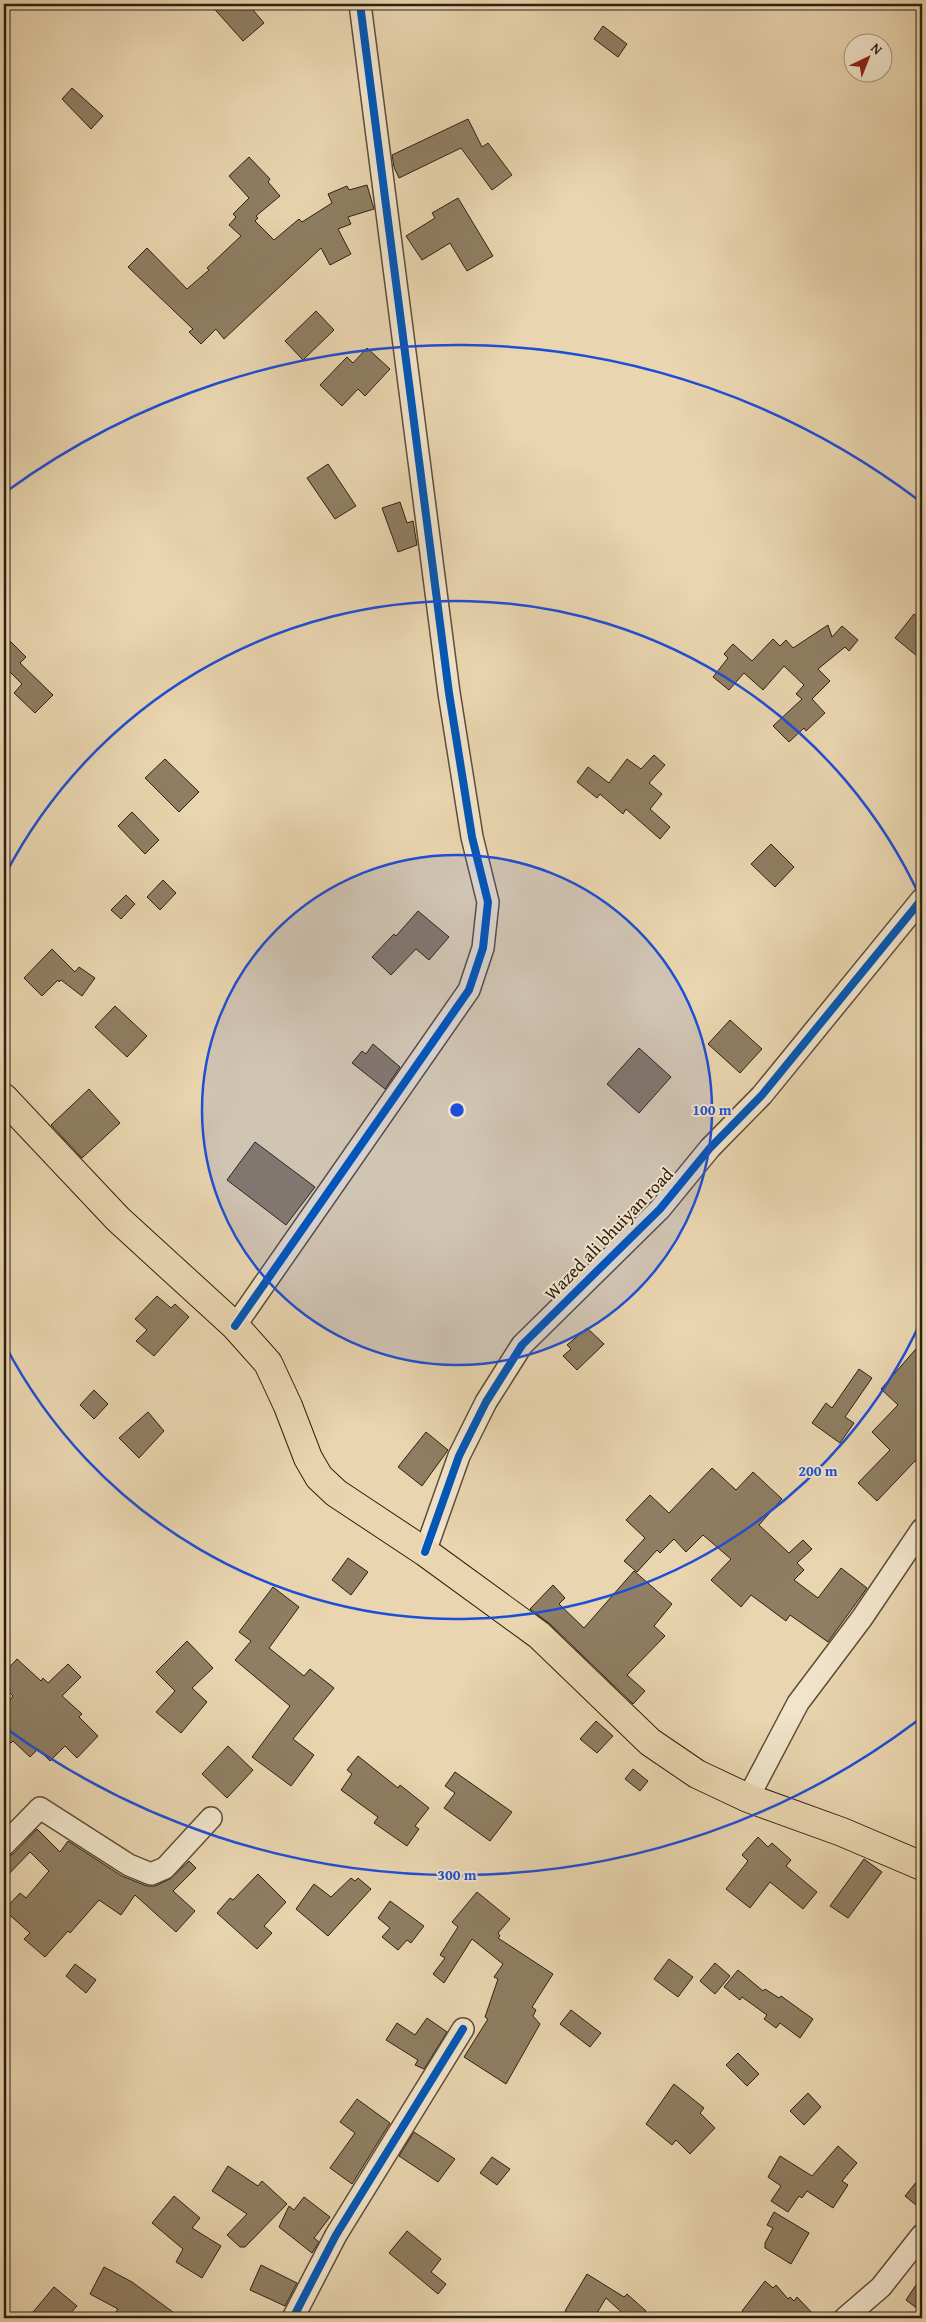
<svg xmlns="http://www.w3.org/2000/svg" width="926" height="2322" viewBox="0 0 926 2322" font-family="'Gentium Book Plus',serif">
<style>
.building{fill:#8f7e63;stroke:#2e2011}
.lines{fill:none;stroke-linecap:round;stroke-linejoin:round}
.minor-casing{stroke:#5d4d38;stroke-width:24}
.major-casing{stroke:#2e2011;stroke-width:30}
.minor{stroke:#f1e4cb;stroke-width:21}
.major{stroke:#e9d5af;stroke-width:28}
.cycleway-casing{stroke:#f1e4cb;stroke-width:11}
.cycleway{stroke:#0057b8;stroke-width:8}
.ring{fill:none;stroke:#1d4ed8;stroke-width:2.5}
.labels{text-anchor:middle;stroke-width:4;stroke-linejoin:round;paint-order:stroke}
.street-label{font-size:18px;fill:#2e2011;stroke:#f1e4cb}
.centre{fill:#1d4ed8;stroke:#f1e4cb;stroke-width:2.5}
.ring-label{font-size:15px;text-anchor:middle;font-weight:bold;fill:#1d4ed8;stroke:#f1e4cb;stroke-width:4;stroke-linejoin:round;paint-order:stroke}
</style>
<rect width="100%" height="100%" fill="#e9d5af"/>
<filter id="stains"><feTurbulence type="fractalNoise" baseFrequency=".004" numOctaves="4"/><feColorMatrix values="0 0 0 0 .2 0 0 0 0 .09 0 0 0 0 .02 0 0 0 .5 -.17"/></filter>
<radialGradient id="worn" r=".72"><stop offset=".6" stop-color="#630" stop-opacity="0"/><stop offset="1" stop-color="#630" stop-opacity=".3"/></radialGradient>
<path class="building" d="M210,4H248L264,23L243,41Z
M603,26L627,44L618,57L594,39Z
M72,88L103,116L91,129L62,99Z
M468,119L482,147L488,143L512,175L492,190L461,148L399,178L394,167L392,155Z
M249,157L270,179L268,182L280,196L256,216L258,218L255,221L274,240L299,219L302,222L332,203L328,194L347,186L349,190L367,185L374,209L348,217L351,224L338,229L351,254L330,265L321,248L224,339L216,329L201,344L189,332L193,329L128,267L147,248L187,289L209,270L207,268L241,236L229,225L236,217L233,214L249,198L229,176Z
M458,198L493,256L467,271L450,243L422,260L406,236L435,218L432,213Z
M316,311L334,330L303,360L285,341Z
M367,348L390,369L365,396L358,389L342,406L320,385L347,357L353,363Z
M328,464L356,506L335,519L307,478Z
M400,502L407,523L413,521L417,545L398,552L382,508Z
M914,614L922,621V660L895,638Z
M828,625L832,637L842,626L858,640L849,651L845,647L818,669L830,681L812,699L825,713L806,731L804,728L789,742L773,726L802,699L796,694L804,685L784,666L763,690L744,673L729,690L713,677L728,658L724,654L733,644L752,661L773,639L780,646L786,640L793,648Z
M4,635L26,657L20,663L53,695L35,713L14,693L22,684L4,666Z
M654,755L665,765L649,783L662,794L650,809L670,827L660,839L626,809L623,814L600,794L597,798L577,782L588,767L609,783L627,759L641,769Z
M165,759L199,792L179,812L145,778Z
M132,812L159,840L145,854L118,826Z
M771,844L794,867L775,887L751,864Z
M163,880L176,893L160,910L147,897Z
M126,895L135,904L121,919L111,910Z
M418,911L449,937L429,960L416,949L391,975L372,957L394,934L396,936Z
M52,949L75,972L79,967L95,978L82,996L61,980L59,982L58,980L42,996L24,978Z
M115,1006L147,1036L127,1057L95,1027Z
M730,1020L762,1049L740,1073L708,1044Z
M373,1044L400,1067L385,1089L352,1063L362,1051L366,1054Z
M639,1048L671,1077L639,1113L607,1084Z
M89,1089L120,1123L82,1158L51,1125Z
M255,1142L315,1187L286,1225L227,1180Z
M157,1296L171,1308L175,1304L189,1317L154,1356L136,1341L147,1330L135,1319Z
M587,1328L604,1344L577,1370L563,1356L571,1349L567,1345Z
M922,1342V1468L915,1461L877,1501L858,1483L890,1450L872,1432L898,1405L881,1389Z
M859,1369L872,1378L845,1417L854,1423L840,1443L812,1423L826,1403L832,1408Z
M94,1390L108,1404L94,1419L80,1405Z
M148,1412L164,1431L139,1458L119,1438Z
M426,1432L448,1450L422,1486L398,1467Z
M712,1468L736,1490L753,1472L782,1499L759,1525L789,1553L803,1540L812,1549L797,1563L804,1570L794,1580L818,1598L841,1568L867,1588L828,1642L790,1615L786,1621L751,1595L741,1607L711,1580L731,1559L703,1535L686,1552L674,1539L660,1553L657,1550L637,1572L624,1561L645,1538L626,1520L650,1495L669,1513Z
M348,1558L368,1572L351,1595L332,1580Z
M634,1571L672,1604L654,1626L665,1636L627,1675L645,1691L633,1704L550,1624L530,1609L553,1585L565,1598L559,1604L584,1628Z
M273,1587L299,1607L269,1648L304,1676L310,1669L334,1688L293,1739L314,1755L291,1786L252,1757L290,1706L235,1660L251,1641L239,1632Z
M187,1641L213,1668L192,1688L207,1702L181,1733L156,1712L175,1691L156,1672Z
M17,1659L41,1681L43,1678L48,1683L68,1664L81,1677L62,1696L82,1714L79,1717L98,1736L77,1758L65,1746L50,1761L38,1749L30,1757L13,1741L11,1743L4,1737V1707L13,1696L4,1687V1673Z
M596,1721L613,1736L597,1753L580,1739Z
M228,1746L253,1770L227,1798L202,1774Z
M358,1756L398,1788L400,1785L429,1808L415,1826L419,1829L407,1846L374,1823L378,1817L341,1790L352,1774L347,1770Z
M633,1769L648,1781L640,1791L625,1779Z
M455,1772L512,1812L490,1841L444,1808L455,1793L445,1786Z
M37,1829L60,1852L68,1841L122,1876L147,1886H155L170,1879L189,1861L196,1868L173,1891L195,1911L176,1932L135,1895L121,1915L99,1900L70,1933L68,1931L45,1957L24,1939L30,1933L4,1910L20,1893L26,1898L49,1871L30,1852L4,1879V1857L13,1854Z
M758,1837L768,1847L772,1843L791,1860L786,1866L817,1892L803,1909L770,1882L750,1908L726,1889L748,1861L742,1855Z
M864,1859L882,1872L848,1918L830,1906Z
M258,1874L286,1902L264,1926L272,1933L257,1949L217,1913L230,1898L233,1900Z
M351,1878L355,1881L358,1878L371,1889L328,1936L296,1909L314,1884L331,1897Z
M477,1892L510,1919L498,1933L500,1936L498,1938L553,1974L532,2007L536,2010L533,2016L540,2024L506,2084L464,2057L488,2019L485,2017L498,1979L494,1977L503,1964L472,1939L444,1983L433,1974L445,1958L440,1955L458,1927L452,1922Z
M390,1901L424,1926L411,1943L407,1940L398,1950L382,1937L390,1928L378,1918Z
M669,1959L693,1977L678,1997L654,1979Z
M715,1963L730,1976L715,1994L700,1981Z
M75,1964L96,1980L86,1993L66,1976Z
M738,1970L763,1991L765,1989L779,1998L781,1996L813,2019L800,2038L780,2023L776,2028L764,2019L767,2015L742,1997L740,2000L724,1987Z
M571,2010L601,2033L590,2047L560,2024Z
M427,2018L447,2032L424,2069L415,2065L418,2060L386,2040L397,2023L415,2035Z
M738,2053L759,2074L747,2086L726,2065Z
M674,2084L704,2108L700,2113L715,2128L690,2154L676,2140L672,2145L646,2124Z
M808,2093L821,2107L804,2125L790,2111Z
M357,2099L390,2123L352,2184L330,2168L355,2133L340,2122Z
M414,2132L455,2159L438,2182L399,2156Z
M838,2146L857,2163L842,2181L848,2185L833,2208L807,2191L802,2198L799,2196L788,2212L771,2201L781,2186L768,2177L780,2156L812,2176Z
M492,2157L510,2169L497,2185L480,2173Z
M228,2166L258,2186L262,2181L287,2204L245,2247H240L227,2235L247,2214L212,2191Z
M922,2175V2210L905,2196Z
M174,2196L200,2218L192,2228L221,2246L202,2278L176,2262L183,2249L152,2223Z
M304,2197L330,2217L314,2238L319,2242L312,2253L279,2227L289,2206L294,2210Z
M774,2212L809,2233L791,2264L765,2248V2243L773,2228L767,2225Z
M407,2231L441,2259L431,2272L446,2284L438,2294L389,2253Z
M261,2265L297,2283L285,2306L250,2290Z
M104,2267L132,2282L181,2318H123L115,2313L118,2309L90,2294Z
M587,2274L624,2297L627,2294L646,2311L640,2318H628L606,2298L594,2318H577L565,2311Z
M922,2276V2312L906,2300Z
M765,2281L773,2288L776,2285L788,2299L790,2297L794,2301L797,2297L817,2318H750L742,2311Z
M54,2287L77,2306L66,2318H28Z"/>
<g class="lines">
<g class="minor-casing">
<path id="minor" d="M235,1326L469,990L483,948L488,902L472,837L449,693L360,4
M425,1552L459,1456L486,1402L522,1345L660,1209L710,1148L762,1095L922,899
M748,1798L798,1703L862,1618L922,1529
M4,1845L40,1808L129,1865L151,1874L165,1868L211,1818
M293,2318L336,2235L463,2029
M845,2318L881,2287L922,2235"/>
</g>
<g class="major-casing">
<path id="major" d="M4,1098L118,1219L235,1326L268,1363L288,1406L308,1458L319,1477L336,1493L425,1552L539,1635L650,1742L697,1774L748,1798L842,1832L922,1866"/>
</g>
<use href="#minor" class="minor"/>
<use href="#major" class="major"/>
<g class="cycleway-casing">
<path id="cycleway" d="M235,1326L469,990L483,948L488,902L472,837L449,693L360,4
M425,1552L459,1456L486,1402L522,1345L660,1209L710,1148L762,1095L922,899
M293,2318L336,2235L463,2029"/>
</g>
<use href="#cycleway" class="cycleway"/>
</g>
<circle cx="457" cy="1110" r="255" fill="#1d4ed8" fill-opacity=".12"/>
<g class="ring">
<circle cx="457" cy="1110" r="255"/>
<path d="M921 1321A510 510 0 0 1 5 1345M5 875A510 510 0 0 1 921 899"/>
<path d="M917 1721A765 765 0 0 1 7 1729M7 491A765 765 0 0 1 917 499"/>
</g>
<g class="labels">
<g class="street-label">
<text transform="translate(609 1234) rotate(-46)" y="6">Wazed ali bhuiyan road</text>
</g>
</g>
<circle cx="457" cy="1110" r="8" class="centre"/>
<g class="ring-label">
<text x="712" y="1115">100 m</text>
<text x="818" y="1476">200 m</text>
<text x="457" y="1880">300 m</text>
</g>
<rect width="926" height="2322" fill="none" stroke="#e9d5af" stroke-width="20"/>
<rect x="5" y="5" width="916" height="2312" fill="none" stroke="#2e2011" stroke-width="2.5"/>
<rect x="10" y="10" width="906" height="2302" fill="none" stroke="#2e2011"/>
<g transform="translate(868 58) rotate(43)"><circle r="24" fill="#f1e4cb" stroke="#a39681"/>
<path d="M0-4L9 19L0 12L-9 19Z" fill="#8f2418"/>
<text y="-8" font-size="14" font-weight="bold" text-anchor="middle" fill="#2e2011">N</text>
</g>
<rect width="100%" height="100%" filter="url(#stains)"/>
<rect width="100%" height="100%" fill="url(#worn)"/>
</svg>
